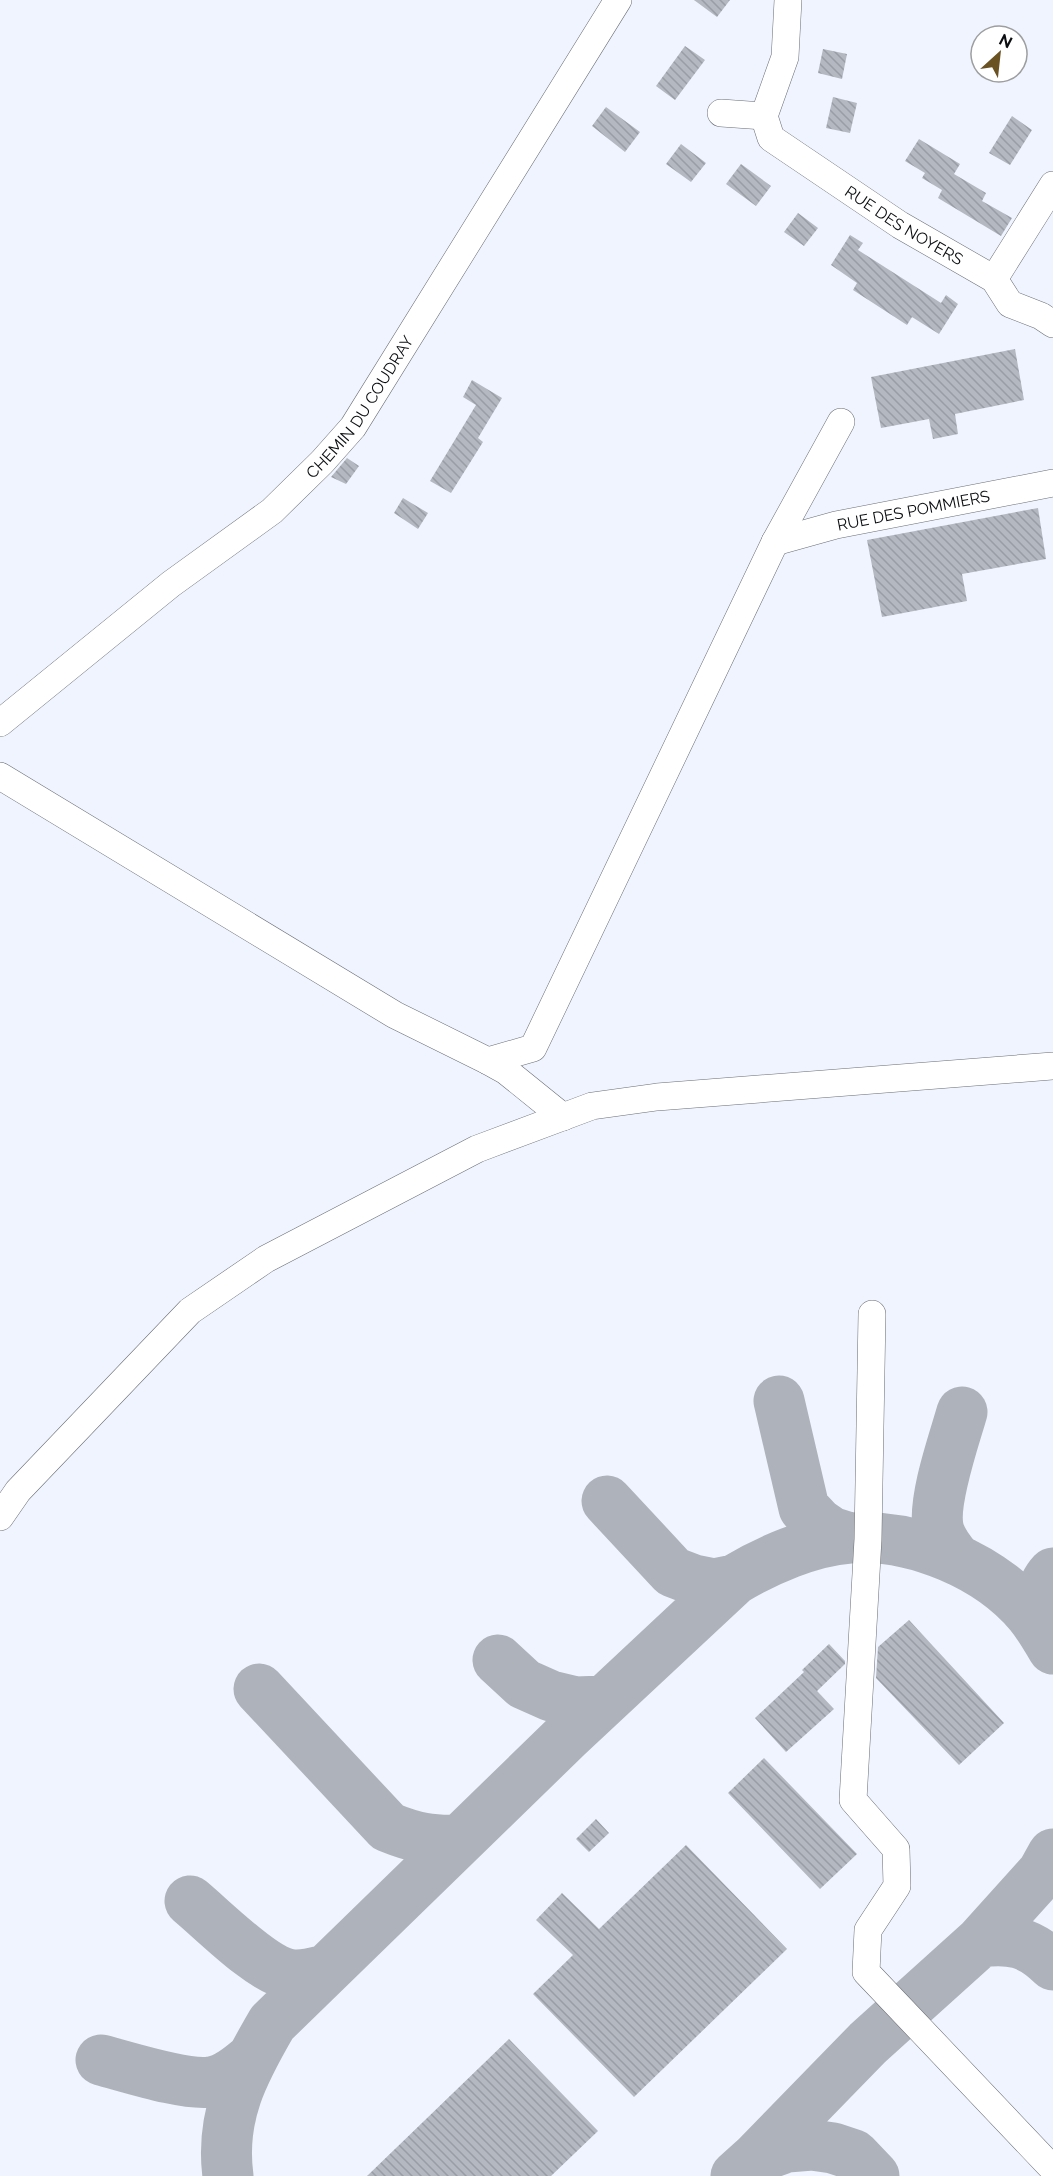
<svg xmlns="http://www.w3.org/2000/svg" width="1053" height="2176" viewBox="0 0 1053 2176" font-family="Raleway,sans-serif">
<style>
.lines{fill:none;stroke-linecap:round;stroke-linejoin:round}
.taxiway{stroke:#aeb2ba;stroke-width:51}
.building{fill:url(#building-back-hatch)}
.minor-casing{stroke:#696e76;stroke-width:28}
.minor{stroke:#fff;stroke-width:27}
.labels{text-anchor:middle;stroke-width:4.5;stroke-linejoin:round;paint-order:stroke}
.street-label{font-size:16px;fill:#0a0c0f;stroke:#fff}
</style>
<defs>
<pattern id="building-back-hatch" width="6" height="6" patternUnits="userSpaceOnUse" patternTransform="scale(1.5)"><rect width="6" height="6" fill="#b3b8c1"/><path d="M-1 5l2 2M0 0l6 6M5-1l2 2" fill="none" stroke="#999da5"/></pattern>
</defs>
<rect width="100%" height="100%" fill="#eff4fe"/>
<g class="lines">
<path class="taxiway" d="M779,1401L804,1508L818,1523L831,1532L850,1538
M607,1501L673,1572L694,1580L714,1584L734,1580
M956,1559C948,1549 940,1539 938,1527C933,1499 954,1440 962,1412
M1044,1634C1040,1614 1037,1590 1053,1573
M498,1660L524,1684L551,1696L576,1702L604,1701
M259,1689L388,1827C415,1838 431,1841 459,1840
M190,1901C213,1920 261,1969 288,1974C301,1977 313,1973 325,1970
M980,1942C1011,1938 1030,1942 1053,1965
M101,2060C128,2067 186,2086 211,2082C227,2079 240,2068 252,2058
M756,2158L787,2147L812,2145L833,2148L854,2155L874,2176
M228,2176C220,2116 243,2073 272,2023L567,1736L734,1580C767,1560 811,1541 850,1538C913,1533 990,1566 1030,1614C1039,1625 1046,1637 1053,1649
M736,2176L756,2158L868,2043L980,1942L1043,1872L1053,1854"/>
</g>
<path class="building" d="M694,0H730L717,17Z
M685,46L705,60L675,100L656,86Z
M823,49L847,54L842,79L818,73Z
M833,97L857,103L850,133L826,128Z
M606,107L640,132L625,152L592,126Z
M1012,116L1032,130L1010,165L989,153Z
M919,139L960,164L954,174L986,193L982,201L1012,218L1001,236L938,198L942,190L922,178L925,173L905,161Z
M681,144L706,163L691,182L666,164Z
M741,164L771,186L756,206L726,184Z
M798,213L818,228L804,246L784,232Z
M850,235L863,243L858,250L941,303L946,295L958,304L939,334L912,317L907,325L853,290L857,283L831,265Z
M1015,349L1024,400L955,414L958,434L933,439L929,419L881,428L871,377Z
M472,380L502,398L478,438L483,442L451,493L430,481L476,405L463,397Z
M347,458L359,466L346,484L331,477Z
M403,498L428,513L418,529L394,513Z
M1038,508L1046,559L962,574L967,601L882,617L867,540Z
M909,1620L1004,1723L959,1765L876,1678L878,1647Z
M829,1644L845,1661V1664L817,1691L834,1709L786,1752L755,1718L804,1672L802,1670Z
M764,1758L857,1854L820,1889L728,1793Z
M596,1819L609,1833L589,1852L576,1839Z
M686,1845L787,1949L634,2097L533,1994L573,1955L536,1920L562,1893L599,1929Z
M509,2039L598,2131L551,2176H367Z"/>
<g class="lines">
<g class="minor-casing">
<g id="minor">
<path id="s1" d="M788,0L785,57L764,116L771,138L900,225L994,279L1010,304L1041,316L1053,324"/>
<path d="M721,113L764,116"/>
<path d="M994,279L1053,185"/>
<path id="s2" d="M775,542L836,525L1053,483"/>
<path id="s3" d="M0,723L171,584L272,511L322,462L353,427L618,0"/>
<path d="M0,776L395,1015L488,1061L533,1048L775,542L841,422"/>
<path d="M488,1061L506,1071L563,1117"/>
<path d="M872,1314L868,1539L853,1800L896,1849L897,1886L868,1930L866,1972L1053,2169"/>
<path d="M0,1517L18,1491L190,1311L266,1259L477,1149L592,1106L657,1097L1053,1066"/>
</g>
</g>
<use href="#minor" class="minor"/>
</g>
<g class="labels">
<g class="street-label">
<text dy="6" stroke="none"><textPath href="#s1" startOffset="302">RUE DES NOYERS</textPath></text>
<text dy="6" stroke="none"><textPath href="#s3" startOffset="482">CHEMIN DU COUDRAY</textPath></text>
<text dy="6" stroke="none"><textPath href="#s2" startOffset="142">RUE DES POMMIERS</textPath></text>
</g>
</g>
<g transform="translate(999 54) rotate(27)"><circle r="28" fill="#ffffff" stroke="#9d9e9f" stroke-width="1.5"/>
<path d="M0-4.5L10 22L0 15L-10 22Z" fill="#6b5223"/>
<text y="-9" font-size="16" font-weight="bold" text-anchor="middle" fill="#0a0c0f">N</text>
</g>
</svg>
